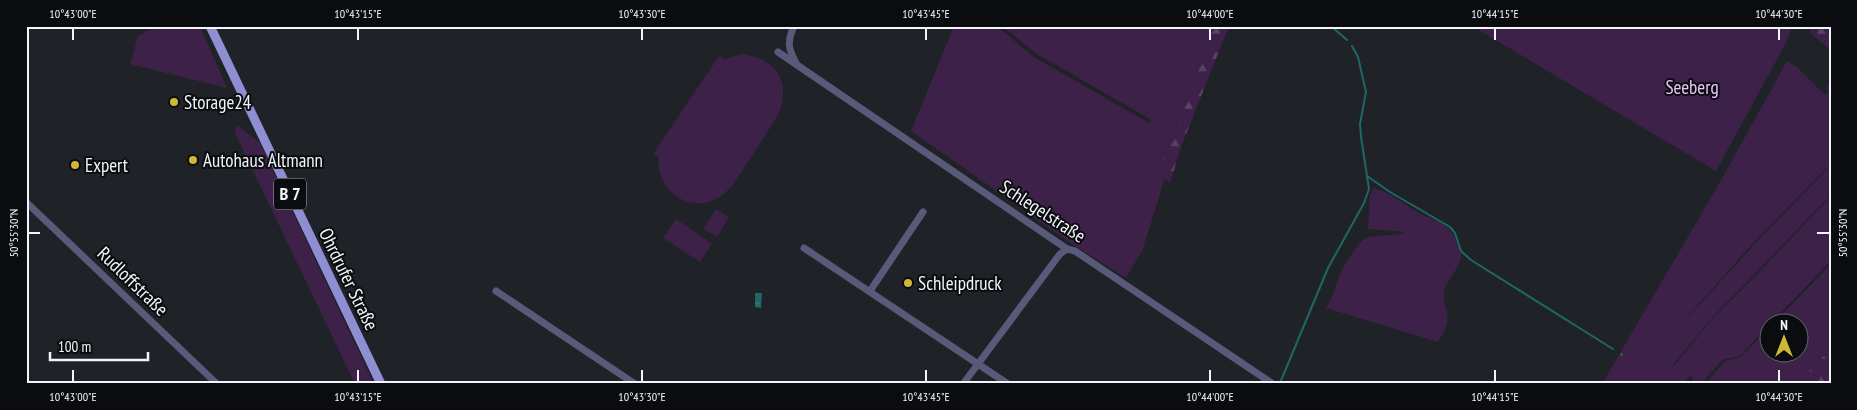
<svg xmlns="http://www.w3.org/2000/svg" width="1857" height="410" viewBox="0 0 1857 410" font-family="'PT Sans Narrow',sans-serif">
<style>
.green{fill:#3d2148}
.forest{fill:url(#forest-firs)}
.water{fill:url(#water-ripples)}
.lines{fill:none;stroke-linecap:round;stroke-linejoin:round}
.stream{stroke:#1d6765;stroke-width:2}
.minor{stroke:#59597a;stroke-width:7}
.major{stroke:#908ed2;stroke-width:9}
.ticks{fill:none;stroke:#f2f5f9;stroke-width:2}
.poi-dot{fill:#cfb837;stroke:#0a0c0f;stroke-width:2}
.labels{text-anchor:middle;stroke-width:4;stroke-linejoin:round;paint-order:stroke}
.shield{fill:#0a0c0f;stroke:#acafb3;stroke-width:1}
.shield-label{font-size:18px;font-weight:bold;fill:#f2f5f9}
.park-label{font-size:19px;fill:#edc4fd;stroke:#0a0c0f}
.poi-label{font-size:19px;fill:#f2f5f9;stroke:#0a0c0f;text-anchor:start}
.street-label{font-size:19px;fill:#f2f5f9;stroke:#0a0c0f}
.neatline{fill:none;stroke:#f2f5f9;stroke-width:2}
.ticks-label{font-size:12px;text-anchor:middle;fill:#f2f5f9}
</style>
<defs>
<pattern id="forest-firs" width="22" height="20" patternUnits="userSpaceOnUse" patternTransform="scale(1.25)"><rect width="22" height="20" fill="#3d2148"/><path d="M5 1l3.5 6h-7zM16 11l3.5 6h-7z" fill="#5a4263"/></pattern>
<pattern id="water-ripples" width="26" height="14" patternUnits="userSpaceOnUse" patternTransform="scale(1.25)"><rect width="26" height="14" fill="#1d6765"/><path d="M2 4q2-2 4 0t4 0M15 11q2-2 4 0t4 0" fill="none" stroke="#3e7d7c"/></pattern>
</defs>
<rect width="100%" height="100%" fill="#1f2328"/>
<path class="green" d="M156,26H200L227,88L130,64L138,36Z
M954,26H993L1004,32L1034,57L1149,123L1150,119L1037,54L1002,26H1214L1158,174L1164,179L1159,198L1142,251L1126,278L1072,244L911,131Z
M1472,26H1792L1788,39L1716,171Z
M742,54C777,58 793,84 777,117L732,186C725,193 719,199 709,202C681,209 656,186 659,158L653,154L719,56L725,59Z
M1787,61L1797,67L1825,95L1829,91L1826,87L1831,83V164L1757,239L1652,356L1763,235L1831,165V195L1709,321L1673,365L1664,360L1674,366L1710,321L1763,268L1831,196V260L1772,322H1770L1769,325L1740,356L1722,360L1701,384H1694L1691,374L1683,384H1626L1627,381L1625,384H1602L1720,182Z
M237,125L260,143L374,384H355L235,133Z
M1374,188C1392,193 1405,206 1421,214C1431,219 1441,221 1449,229C1454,234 1461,249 1461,256C1460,269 1447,279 1444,291C1442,302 1450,315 1447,325C1445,331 1440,337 1438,342L1326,308C1334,297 1335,285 1341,272C1345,264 1359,241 1366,238C1379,234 1393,237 1405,232L1368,229L1370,196Z
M716,209L729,217L717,237L703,229Z
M676,219L712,244L700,262L663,238Z
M1831,264V348L1797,384H1705L1725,361L1741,357L1769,328L1770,352H1800V322H1775Z"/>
<path class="forest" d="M1214,26H1229L1181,147L1170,183L1158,174Z
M1815,26H1831V50L1809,32Z
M1831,348V384H1797Z"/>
<path class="water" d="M755,293H762L761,308L755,307Z"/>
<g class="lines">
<path class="stream" d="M1331,26L1347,40
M1367,176L1390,192L1450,227L1455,233L1461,251L1471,260L1613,349
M1621,354L1622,355
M1280,383L1328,268L1364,203L1369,189L1361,137L1360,124L1366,92L1358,57L1352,46"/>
<path class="minor" d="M794,26C787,42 788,48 796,63
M778,52L1067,249L1075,251L1273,384
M26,202L217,384
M804,248L1008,384
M496,291L635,384
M870,291L923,212
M963,384L1060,254L1067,249"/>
<path class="major" d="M210,26L381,384"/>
</g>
<path class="ticks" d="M73,28V40M358,28V40M642,28V40M926,28V40M1210,28V40M1495,28V40M1779,28V40M28,233H40M1817,233H1830M73,370V382M358,370V382M642,370V382M926,370V382M1210,370V382M1495,370V382M1779,370V382"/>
<g class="poi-dot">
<circle cx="174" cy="102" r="5"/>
<circle cx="193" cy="160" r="5"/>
<circle cx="75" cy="165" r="5"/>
<circle cx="908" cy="283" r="5"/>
</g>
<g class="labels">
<rect class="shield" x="274" y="178.5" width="32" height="31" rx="4"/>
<g class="shield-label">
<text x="290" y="200">B 7</text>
</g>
<g class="park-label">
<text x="1692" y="94">Seeberg</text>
</g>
<g class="poi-label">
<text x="184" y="109">Storage24</text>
<text x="203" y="167">Autohaus Altmann</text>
<text x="85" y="172">Expert</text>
<text x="918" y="290">Schleipdruck</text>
</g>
<g class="street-label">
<text transform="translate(1043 211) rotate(33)" y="7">Schlegelstraße</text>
<text transform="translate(349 279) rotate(64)" y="7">Ohrdrufer Straße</text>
<text transform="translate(133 281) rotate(44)" y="7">Rudloffstraße</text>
</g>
</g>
<rect width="1857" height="410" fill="none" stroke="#0a0c0f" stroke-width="55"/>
<g transform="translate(1784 338)"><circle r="24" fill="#0a0c0f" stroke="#67696d"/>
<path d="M0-4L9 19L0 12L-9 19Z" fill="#cfb837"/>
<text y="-8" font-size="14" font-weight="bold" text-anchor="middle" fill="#f2f5f9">N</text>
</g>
<path d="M50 352v8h98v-8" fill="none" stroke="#f2f5f9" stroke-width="2.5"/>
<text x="58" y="352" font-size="15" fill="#f2f5f9" stroke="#0a0c0f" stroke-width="4" paint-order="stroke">100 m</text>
<rect x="28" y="28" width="1802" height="354" class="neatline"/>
<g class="ticks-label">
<text x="73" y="18">10°43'00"E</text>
<text x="358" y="18">10°43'15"E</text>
<text x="642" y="18">10°43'30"E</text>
<text x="926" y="18">10°43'45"E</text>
<text x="1210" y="18">10°44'00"E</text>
<text x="1495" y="18">10°44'15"E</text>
<text x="1779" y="18">10°44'30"E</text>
<text transform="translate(14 233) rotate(-90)" y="4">50°55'30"N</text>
<text transform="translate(1843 233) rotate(-90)" y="4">50°55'30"N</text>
<text x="73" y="401">10°43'00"E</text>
<text x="358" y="401">10°43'15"E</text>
<text x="642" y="401">10°43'30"E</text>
<text x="926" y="401">10°43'45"E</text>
<text x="1210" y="401">10°44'00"E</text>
<text x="1495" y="401">10°44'15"E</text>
<text x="1779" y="401">10°44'30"E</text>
</g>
</svg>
